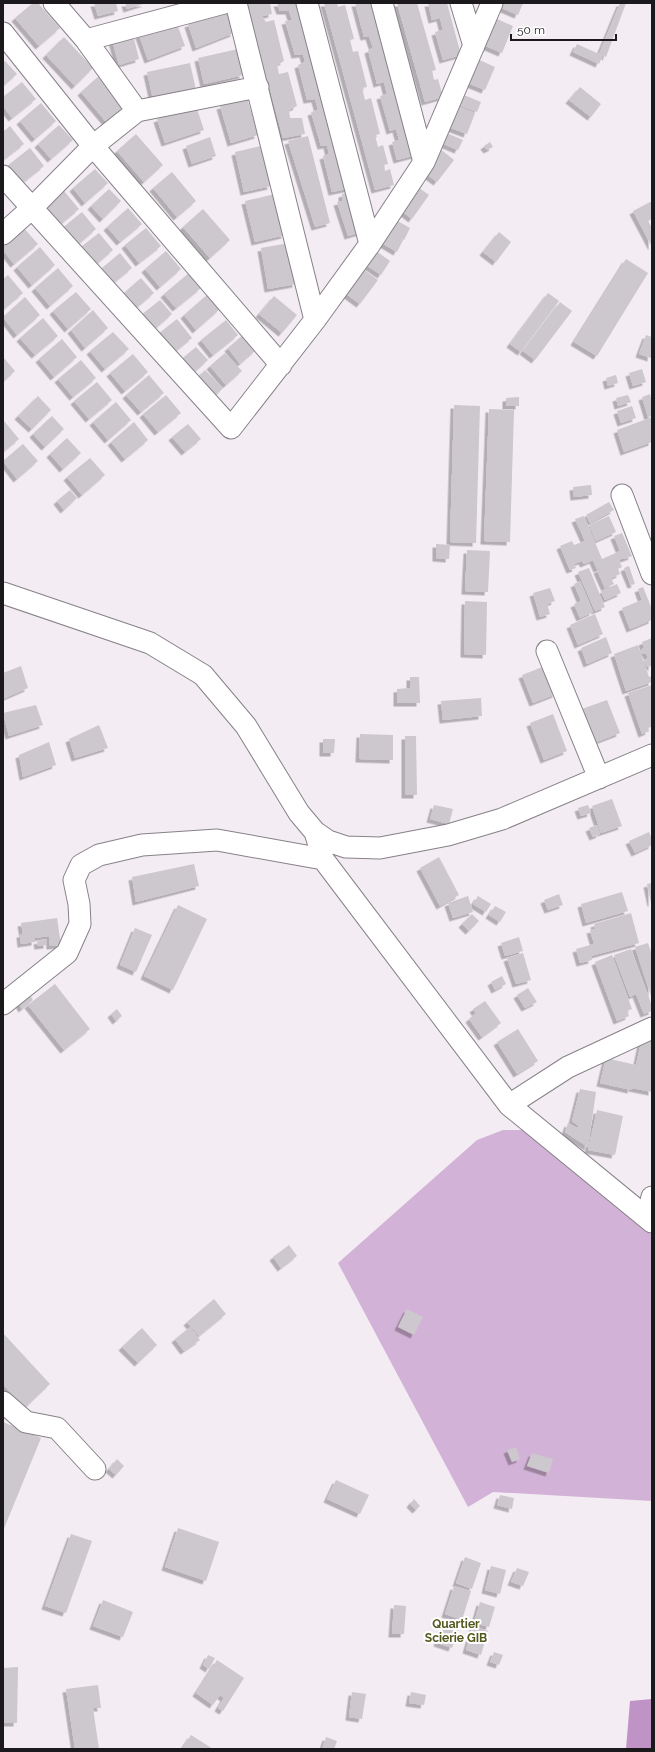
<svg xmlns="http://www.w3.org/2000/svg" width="655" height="1752" viewBox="0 0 655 1752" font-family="Raleway,sans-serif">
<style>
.green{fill:#d3b2d7}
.water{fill:#bf93c6}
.building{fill:#cdc7ce;filter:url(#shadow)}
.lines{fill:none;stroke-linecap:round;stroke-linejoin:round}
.minor-casing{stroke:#878188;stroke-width:23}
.minor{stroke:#fff;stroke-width:21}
.labels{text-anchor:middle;stroke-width:4;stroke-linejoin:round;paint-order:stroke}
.neighbourhood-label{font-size:12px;font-weight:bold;fill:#54581d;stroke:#fff}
</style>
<defs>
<filter id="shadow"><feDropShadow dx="-3.5" dy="3.5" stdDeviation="0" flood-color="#0004"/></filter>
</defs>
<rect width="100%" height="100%" fill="#f3ecf3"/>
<path class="green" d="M503,1130H528L652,1232V1501L493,1492L468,1507L338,1263L477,1140Z"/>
<path class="water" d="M652,1699V1749H626L630,1701Z"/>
<path class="building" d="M33,3H38L60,28L39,46L15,18Z
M94,3H116L118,11L98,16Z
M125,3H146L127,9Z
M247,3H270L272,14L262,16L266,22L274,20L284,61L277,65L279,74L288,72L297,106L289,110L290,118H302L305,134L283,138Z
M277,3H302L352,188L332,192L323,156L329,154L327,145L321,146L311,112L318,110L315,99L307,100L298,65L305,62L303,54L295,55L285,21L292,20L289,11H280Z
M324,3H337L338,7L345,5L354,39L350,40L353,52L358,51L367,87L362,88L365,100L371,98L380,134L375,135L378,147L383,145L388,164L384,165L385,171L390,169L394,185L375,190Z
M355,3H375L416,155L397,160L392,142L399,140L396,129L390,131L380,96L387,94L384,82L377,84L368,50L373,48L369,36L364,37Z
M397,3H417L436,70L432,71L434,80L438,79L443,97L425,102Z
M428,3H447L461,55L443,60L435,32L443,30L440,18L432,20Z
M498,3H523L518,15L497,6Z
M620,3H626L606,57L603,55L599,64L573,52L577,44L599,54Z
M226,10L234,33L196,48L188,24Z
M497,19L513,26L502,53L481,44L491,20L495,22Z
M176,21L185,46L148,60L139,35Z
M133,35L139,59L119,65L112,40Z
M64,37L93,68L75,86L46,55Z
M238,49L243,75L204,84L198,58Z
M475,58L495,67L485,90L465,82Z
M5,61L17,74L3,86V63Z
M190,63L196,90L153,99L147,72Z
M99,76L126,107L107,123L81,92Z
M22,82L36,99L12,118L3,106V97Z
M580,87L601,104L591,117L569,100Z
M459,93L481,102L477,112L455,104Z
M247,98L258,135L231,143L220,106Z
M41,103L56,121L35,139L20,121Z
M452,104L475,113L467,134L443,125Z
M196,106L204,130L165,143L157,119Z
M59,125L73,140L51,159L38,144Z
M10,126L24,144L3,160V132Z
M444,132L463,140L458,150L439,142Z
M136,134L163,165L144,182L117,151Z
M308,136L330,223L315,227L288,141Z
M210,137L216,156L192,164L186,146Z
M490,142L493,147L487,150L484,146Z
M261,146L271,186L244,192L235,152Z
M30,148L44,166L21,184L7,166Z
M439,148L454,160L437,182L422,171Z
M95,169L108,183L85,203L73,188Z
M172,172L196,201L177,217L153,188Z
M415,185L429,195L412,219L398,208Z
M109,189L121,201L103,219L91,206Z
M64,191L79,209L57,227L42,209Z
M354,191L365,231L348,236L337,202L342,201V194Z
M275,194L285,235L255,242L245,201Z
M652,201V219L648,221L652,228V247L633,211Z
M128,208L142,224L120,242L107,227Z
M203,209L230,240L210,258L183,227Z
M82,212L96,229L75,247L60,230Z
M389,216L410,228L404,240L382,227Z
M22,226L38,244L14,264L3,250V243Z
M146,228L161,246L139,263L125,245Z
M382,228L403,240L397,252L375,239Z
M499,232L511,242L496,262L483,252Z
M99,233L113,250L92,268L77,250Z
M289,243L296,284L268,289L261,248Z
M369,246L390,261L381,275L359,260Z
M40,247L55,265L32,285L17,267Z
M166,251L181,269L160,287L145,269Z
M120,253L132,268L107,288L95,274Z
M626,259L648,273L597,356L574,342Z
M359,266L378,280L360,304L342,291Z
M58,268L73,286L50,306L35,288Z
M189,273L201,288L176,308L164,294Z
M8,275L23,293L3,310V279Z
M141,278L154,293L129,314L117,299Z
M76,292L91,309L68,329L53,311Z
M548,293L559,301L521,352L510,344Z
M208,294L220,309L196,330L184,315Z
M274,296L297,315L282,333L259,314Z
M25,297L40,315L17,335L3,317Z
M160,300L172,314L148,335L135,320Z
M560,302L572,311L535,360L523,351Z
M93,310L108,328L85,348L71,330Z
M43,318L58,336L35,355L20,338Z
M177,319L192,338L168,357L153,338Z
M226,320L238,335L213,355L201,340Z
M113,332L129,349L105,369L90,351Z
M243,335L256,350L240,364L228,348Z
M646,335L652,337L651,358L639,354Z
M62,339L77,357L54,377L39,359Z
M196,347L208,360L190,376L178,362Z
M225,353L242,371L226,385L210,366Z
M133,354L148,372L125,391L110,373Z
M3,357L15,371L3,382Z
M81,360L96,378L73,397L58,379Z
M642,369L646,382L633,386L629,373Z
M205,370L223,388L210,401L192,383Z
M149,375L164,393L141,412L126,395Z
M616,375L618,383L608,386L606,378Z
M97,382L112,400L89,419L74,401Z
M650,394L652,402V416L648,417L642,397Z
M166,395L181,413L158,432L143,414Z
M628,395L631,402L618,406L616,398Z
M38,396L51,410L32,429L18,416Z
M519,397V406H506V398Z
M116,402L131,420L108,440L93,422Z
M454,405L480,406L476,543L450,542Z
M632,406L636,418L621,423L617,411Z
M489,409L514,410L510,542L484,541Z
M52,416L64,429L45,447L33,434Z
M652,417V442L624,452L617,430Z
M4,421L19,439L3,452V422Z
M134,422L148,440L125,459L111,442Z
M188,424L201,439L185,452L172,437Z
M67,438L81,453L63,469L50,454Z
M23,444L38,461L17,479L3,461Z
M90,458L105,475L82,495L67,477Z
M591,485L592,495L574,497L573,487Z
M70,490L77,498L64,510L57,501Z
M609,502L614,510L590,523L586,515Z
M584,516L602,559L620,551L614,536L622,533L632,556L624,559L623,558L597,569L593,560L584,564L582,561L574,564L576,568L570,570L560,546L572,541L574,545L585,541L575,519Z
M609,516L616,532L596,541L589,525Z
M436,544L450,545L449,559L436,558Z
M467,550L490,551L488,592L465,591Z
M619,560L622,567L618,569L620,574L611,578L614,584L605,588L597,570Z
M629,566L635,584L631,585L624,568Z
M589,568L605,607L595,611L578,572Z
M580,581L593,612L580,618L574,604L581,601L574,584Z
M617,584L621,593L605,600L601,591Z
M643,587L652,609V620L630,629L622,608L642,600L638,589Z
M550,588L555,601L547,604L550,614L540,617L533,593Z
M465,601L487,602L486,655L464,654Z
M595,614L603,634L578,645L570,625Z
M606,637L612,653L587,664L581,648Z
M652,638V669L651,666L647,667L644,660L648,658L646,653L642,654L641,650L644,648L642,642Z
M638,645L649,677L652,676V682L626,691L614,654Z
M21,666L28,688L3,699V673Z
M545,666L556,694L533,703L522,675Z
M410,677H419L420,703H397V689L410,688Z
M652,685V730L651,727L648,728L649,731L642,734L628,693Z
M481,698L482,716L443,720L441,701Z
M607,700L620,733L591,744L579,710Z
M36,705L43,725L9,736L3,713Z
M553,714L567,751L544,760L530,723Z
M99,725L108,748L75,758L69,739Z
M360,734L393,735V760L359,759Z
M405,736H416L417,795H405Z
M323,739H335L334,753H323Z
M49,742L56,765L23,777L19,755Z
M612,799L622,826L601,833L592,806Z
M434,805L453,809L449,824L430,819Z
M588,805L591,813L581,816L578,808Z
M597,825L600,834L593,837L589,828Z
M649,832L652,839V845L635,853L629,841Z
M439,857L459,895L440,906L420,868Z
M194,864L199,886L136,902L132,877Z
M652,883V903H651L647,884Z
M622,892L628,911L586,923L581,904Z
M559,894L563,905L548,910L544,900Z
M468,896L473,912L453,918L448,903Z
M478,896L491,904L486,912L473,904Z
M178,905L207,919L173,990L144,976Z
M495,906L506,912L500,922L489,915Z
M631,913L639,943L591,956L592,960L580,963L576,949L594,944L590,930L595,929L594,924Z
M472,914L479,921L469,931L462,924Z
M57,918L61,945L50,946L49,936L35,938V942L21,944L20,934H23L21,923Z
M135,928L152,935L136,972L120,965Z
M519,937L523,951L505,956L501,943Z
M47,939V945L38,946L37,941Z
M648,943L652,955V999L635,947Z
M631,949L652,1006V1011L644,1014L636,994L630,997L614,955Z
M523,953L531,980L516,984L507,958Z
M612,955L632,1009L627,1011L629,1016L617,1021L595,962Z
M502,976L506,984L495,990L491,982Z
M55,984L90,1029L64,1050L28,1005Z
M528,988L537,1002L525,1008L517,995Z
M29,994L33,1000L22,1009L18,1002Z
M485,1001L501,1023L482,1037L469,1019L476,1013L473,1009Z
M117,1009L122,1016L116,1021L111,1014Z
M518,1029L538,1061L517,1074L497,1042Z
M642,1038L652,1040V1092L632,1088L633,1078L631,1090L600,1083L606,1058L636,1065Z
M580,1089L596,1092L588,1147L565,1132L568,1123L577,1128L579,1126L572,1121Z
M597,1110L623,1116L615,1155L588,1150Z
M289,1245L297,1256L281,1268L273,1257Z
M214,1299L226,1314L199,1336L187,1322Z
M407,1309L423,1317L414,1335L398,1327Z
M190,1327L200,1340L184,1351L175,1339Z
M142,1328L157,1345L138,1363L122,1347Z
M3,1333L50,1384L25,1408L3,1384Z
M3,1422L41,1438L3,1531Z
M516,1447L520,1459L512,1462L507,1450Z
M532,1453L553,1459L549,1473L527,1466Z
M117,1459L124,1466L116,1475L109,1469Z
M336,1480L369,1495L360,1514L327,1499Z
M500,1495L514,1498L512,1509L497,1505Z
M414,1499L420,1506L416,1510L410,1504Z
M178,1528L219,1542L206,1581L165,1567Z
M71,1534L92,1541L66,1613L45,1606Z
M465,1557L481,1563L472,1589L456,1583Z
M491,1566L506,1570L500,1594L485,1590Z
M517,1568L529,1572L523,1586L511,1582Z
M454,1586L471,1591L462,1620L445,1614Z
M103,1600L133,1612L123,1637L93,1626Z
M480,1602L495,1607L489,1627L474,1623Z
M394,1605L406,1606L404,1634H392Z
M446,1618L461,1623L452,1648L437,1643Z
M473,1626L488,1631L481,1655L466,1650Z
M494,1652L503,1655L499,1665L490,1662Z
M208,1655L215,1658L209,1669L203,1665Z
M217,1660L244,1678L223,1711L218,1708L224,1698L220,1695L213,1705L196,1693Z
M18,1667L17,1723H3V1668Z
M98,1685L101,1708H93L99,1749H75L66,1689Z
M352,1692L366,1694L362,1719L349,1717Z
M411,1692L426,1695L424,1705L409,1703Z
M191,1735L213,1749H182Z
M326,1737L337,1741L334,1749H322Z"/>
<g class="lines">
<g class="minor-casing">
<path id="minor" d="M54,3L86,40L137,111
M236,3L315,320
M307,3L370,244
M382,3L424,162
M461,3L474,46
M3,33L93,146L281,365
M86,40L224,3
M3,176L231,428L315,320L370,244L424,162L492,3
M3,234L32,208L93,146L137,111L258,87
M622,495L652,574
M3,593L150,643L203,675L246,726L299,813L315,832L328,841L346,847L380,848L448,835L502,819L652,755
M547,651L599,778
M315,832L323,859L509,1105L652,1222
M3,1004L67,953L80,924L79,904L74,880L81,865L99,855L142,845L217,840L323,859
M509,1105L568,1067L652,1028
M647,1218L652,1197
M3,1402L26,1422L57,1428L95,1469"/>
</g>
<use href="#minor" class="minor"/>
</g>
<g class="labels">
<g class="neighbourhood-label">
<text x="456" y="1628">Quartier<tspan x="456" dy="14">Scierie GIB</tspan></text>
</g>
</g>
<rect width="655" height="1752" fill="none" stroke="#1b191b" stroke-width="8"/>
<path d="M511 34v6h105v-6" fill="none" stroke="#1b191b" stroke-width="2"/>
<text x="517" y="34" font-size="12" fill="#1b191b" stroke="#ffffff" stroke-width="3" paint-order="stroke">50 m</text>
</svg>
